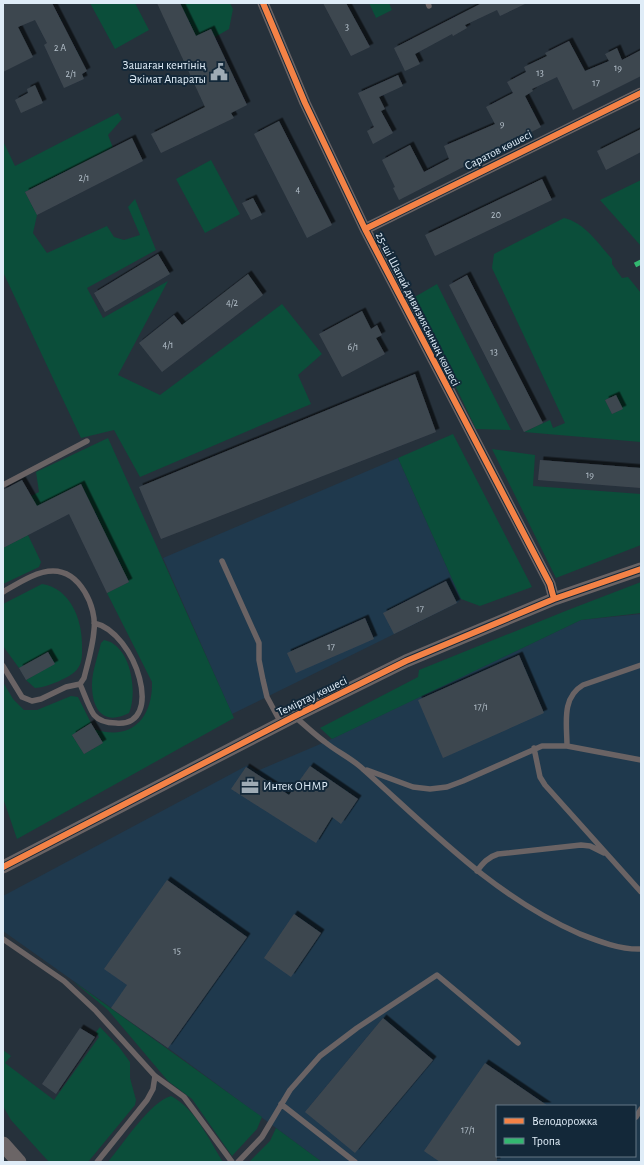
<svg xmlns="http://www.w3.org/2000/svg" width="644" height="1165" viewBox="0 0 644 1165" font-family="'Alegreya Sans',sans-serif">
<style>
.built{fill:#1f394d;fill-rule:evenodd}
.green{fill:#0b4e3a;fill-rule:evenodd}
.building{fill:#3e4750;filter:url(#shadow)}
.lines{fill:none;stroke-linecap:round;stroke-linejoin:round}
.service{stroke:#6a6364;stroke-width:5.5}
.minor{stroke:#6a6364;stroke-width:11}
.tertiary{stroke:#6a6364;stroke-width:13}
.secondary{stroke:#6b6566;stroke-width:15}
.quiet{stroke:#33b770;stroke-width:5;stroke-dasharray:10 5;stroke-linecap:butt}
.cycleway-casing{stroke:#132839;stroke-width:8}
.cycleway{stroke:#f48246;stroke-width:6}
.labels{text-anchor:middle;stroke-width:4;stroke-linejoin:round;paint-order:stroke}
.number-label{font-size:10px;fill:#b7c3cd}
.poi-label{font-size:12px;fill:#dfecf7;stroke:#132839;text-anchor:end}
.street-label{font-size:12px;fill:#dfecf7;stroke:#132839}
</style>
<defs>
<filter id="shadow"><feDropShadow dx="3.5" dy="-3.5" stdDeviation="0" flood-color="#0009"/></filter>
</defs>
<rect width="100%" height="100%" fill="#26313b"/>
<path class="built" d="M398,458L461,599L457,603L232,714L163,558Z
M641,614V1162H322L168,1048L3,931V896L248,765L257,771L325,742L581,620ZM497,1106H635V1156H497Z"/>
<path class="green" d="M90,3H135L149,30L115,49Z
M180,3H230L233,9L229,29L215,37L211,29L196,36Z
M369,3H389L392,10L376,18Z
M118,113L122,119L108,135L113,148L25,192L37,215L33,233L47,253L107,226L114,237L124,240L140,235L128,207L135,199L156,250L87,288L103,318L168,281L118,375L160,395L282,304L322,354L298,375L311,404L140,477L114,430L81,438L3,272V141L15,166Z
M211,160L240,214L205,233L176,179Z
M641,180V246L600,200Z
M564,218C585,223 598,243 612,259V264L622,278L628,277L641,293V442L524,432L550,420L553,428L565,423L492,268L494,254ZM616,395L622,409L612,414L605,400Z
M437,284L511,430L476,429L413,298Z
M453,434L532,587L480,606L461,599L398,458Z
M108,438L234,718L17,839L3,798V682L13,699L24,710H37L71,696L78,697L91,723L72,735L84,754L103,743L94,729C131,742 153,718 152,682L107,593L129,582L81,484L3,524V511L39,492L36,472Z
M492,449L535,455L533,486L641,494V545L556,578Z
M28,535L41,562L39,567L3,584V548Z
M641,582V613L581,620L332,739L320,728L418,677L419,670L568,610Z
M42,584C70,588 82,619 82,644C82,651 83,662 78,668C73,677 45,688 35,688L26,680L54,664L48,652L19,668L3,646V604Z
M104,640C131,645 138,692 129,713C104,726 92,710 92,685C92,671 98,656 101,643Z
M73,981L262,1117L257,1129L232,1156L192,1099L168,1081L108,1010Z
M100,1027L119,1047L130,1062V1078L136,1100L135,1105L88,1162H49L11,1120L3,1106V1050L11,1056L5,1063L54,1100L99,1037L96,1032Z
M171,1096C195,1108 209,1140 223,1162H108C123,1144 150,1102 171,1096Z
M276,1128L322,1162H249L270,1141Z"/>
<path class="building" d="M3,3H52L87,71L82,74L84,79L64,88L44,45L47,43L35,20L18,27L33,57L3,72Z
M157,3H180L196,36L211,29L247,105L231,113L234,118L161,153L151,134L205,107Z
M323,3H346L370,47L351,56Z
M482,3H527L500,16L497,10L465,25L467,28L453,36L452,34L415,54L420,64L405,71L394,48Z
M569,41L585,71L609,61L605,54L617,48L622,60L641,50V76L573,110L557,77L532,89L533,91L525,96L541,127L399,200L393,188L395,187L382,160L410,145L424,172L449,159L444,146L495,124L486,107L513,93L507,82L526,72L524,67L547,56L545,53Z
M398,75L403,86L379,97L385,109L381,111L393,133L373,144L367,131L374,127L358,93Z
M35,85L43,103L21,113L15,100L28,93L27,89Z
M279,121L332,225L307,238L254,134Z
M641,129V152L606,170L597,151Z
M132,138L143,161L37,215L25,192Z
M542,179L552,200L435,256L425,235Z
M253,198L262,215L251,220L242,203Z
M158,254L170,274L105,312L94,293Z
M248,274L263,295L162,372L139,343L174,315L182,325Z
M467,275L543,423L524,432L449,285Z
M362,311L371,329L377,325L382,335L376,338L385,354L342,377L319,334Z
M415,374L436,432L161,539L139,487Z
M616,395L623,409L612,414L605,400Z
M540,460L641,468V488L538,480Z
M22,480L37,506L81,484L129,582L107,593L69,514L3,548V490Z
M446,581L457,603L394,634L383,613Z
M365,618L374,639L296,673L287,653Z
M48,652L55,664L26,680L19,668Z
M519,655L544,713L443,758L418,700Z
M91,723L103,743L84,754L72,735Z
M310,766L358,799L341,824L332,817L316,843L231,789L246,767L289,795Z
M167,880L247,937L168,1048L111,1008L127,985L104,969Z
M294,914L321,933L291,977L264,958Z
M383,1018L433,1060L355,1153L305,1112Z
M80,1028L95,1037L56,1094L42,1084Z
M485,1063L548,1106H497V1162H440L424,1151Z"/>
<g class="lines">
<path class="service" d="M428,3L429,6
M3,485L87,441
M222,561L259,643V660L263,680L267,697L281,723
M3,592C17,584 36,571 53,571C80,571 97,607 94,630C93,646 88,662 84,678L80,684L66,687L41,699L32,701L22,697L3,666
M80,684C84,693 89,708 94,715C100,722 108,723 116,723C166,728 136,632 94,623
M295,717C305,725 314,734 325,742C337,752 353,759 364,770C432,831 495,897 580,934C598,941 621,950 641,949
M567,746C567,724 561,698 583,685L641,665
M534,748L540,777L545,785L641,892
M367,770L413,787L430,789L447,787L463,781L542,746H567L641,760
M477,871C483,863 488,857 498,854L581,845L590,846L604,853
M3,939L64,981L95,1010L155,1076L184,1097L232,1162
M281,1104L355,1162
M636,1117L641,1109
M97,1162L147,1100L153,1089L155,1076
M238,1162L262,1137L290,1090L320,1056L357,1028L437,975L518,1043"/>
<path class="minor" d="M263,3L305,103L365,229L550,584L554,599
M365,229L641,93"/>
<path class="tertiary" d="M3,867L295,716L406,661L554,599L641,569"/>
<path class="secondary" d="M3,1144L19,1162"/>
<path class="quiet" d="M635,265L641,262"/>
<g class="cycleway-casing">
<path id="cycleway" d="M263,3L305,103L365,229L550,584L554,599
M365,229L641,93
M3,867L295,716L406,661L554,599L641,569"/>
</g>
<use href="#cycleway" class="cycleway"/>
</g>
<defs>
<g id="civic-bare" transform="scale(1.38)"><path d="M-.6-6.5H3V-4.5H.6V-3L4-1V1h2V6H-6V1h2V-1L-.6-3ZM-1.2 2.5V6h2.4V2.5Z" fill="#9eabb5" stroke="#132839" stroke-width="2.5" paint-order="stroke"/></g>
<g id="office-bare" transform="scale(1.38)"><path d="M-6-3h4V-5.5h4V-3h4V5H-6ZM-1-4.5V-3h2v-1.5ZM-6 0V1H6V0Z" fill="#9eabb5" stroke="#132839" stroke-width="2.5" paint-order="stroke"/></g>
</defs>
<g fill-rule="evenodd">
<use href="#civic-bare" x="219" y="72"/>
<use href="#office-bare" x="250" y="786"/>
</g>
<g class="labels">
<g class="number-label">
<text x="347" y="30">3</text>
<text x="60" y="51">2 А</text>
<text x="618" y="71">19</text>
<text x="540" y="76">13</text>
<text x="71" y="77">2/1</text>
<text x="596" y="86">17</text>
<text x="502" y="127">9</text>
<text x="84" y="181">2/1</text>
<text x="298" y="193">4</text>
<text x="496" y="218">20</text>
<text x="232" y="306">4/2</text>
<text x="168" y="348">4/1</text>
<text x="353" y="350">6/1</text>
<text x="494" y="355">13</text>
<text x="590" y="478">19</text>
<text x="420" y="612">17</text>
<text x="331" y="650">17</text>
<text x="481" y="710">17/1</text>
<text x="177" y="954">15</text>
<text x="468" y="1133">17/1</text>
</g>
<g class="poi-label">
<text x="206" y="69">Зашаған кентінің<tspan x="206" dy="14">Әкімат Апараты</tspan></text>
<text x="263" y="790" text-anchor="start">Интек ОНМР</text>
</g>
<g class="street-label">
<text transform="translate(498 150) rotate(-27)" y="4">Саратов көшесі</text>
<text transform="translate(418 309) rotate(63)" y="4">25-ші Шапай дивизиясының көшесі</text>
<text transform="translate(312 696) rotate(-26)" y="4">Теміртау көшесі</text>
</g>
</g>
<rect width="644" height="1165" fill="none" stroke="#dfecf7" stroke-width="8"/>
<rect x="496" y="1105" width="140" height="52" fill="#132839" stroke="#657685"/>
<rect x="504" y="1118" width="20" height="6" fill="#f48246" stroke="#657685"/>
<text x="532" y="1125" font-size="12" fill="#dfecf7">Велодорожка</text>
<rect x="504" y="1138" width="20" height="6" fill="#33b770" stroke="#657685"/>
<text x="532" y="1145" font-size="12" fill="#dfecf7">Тропа</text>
</svg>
